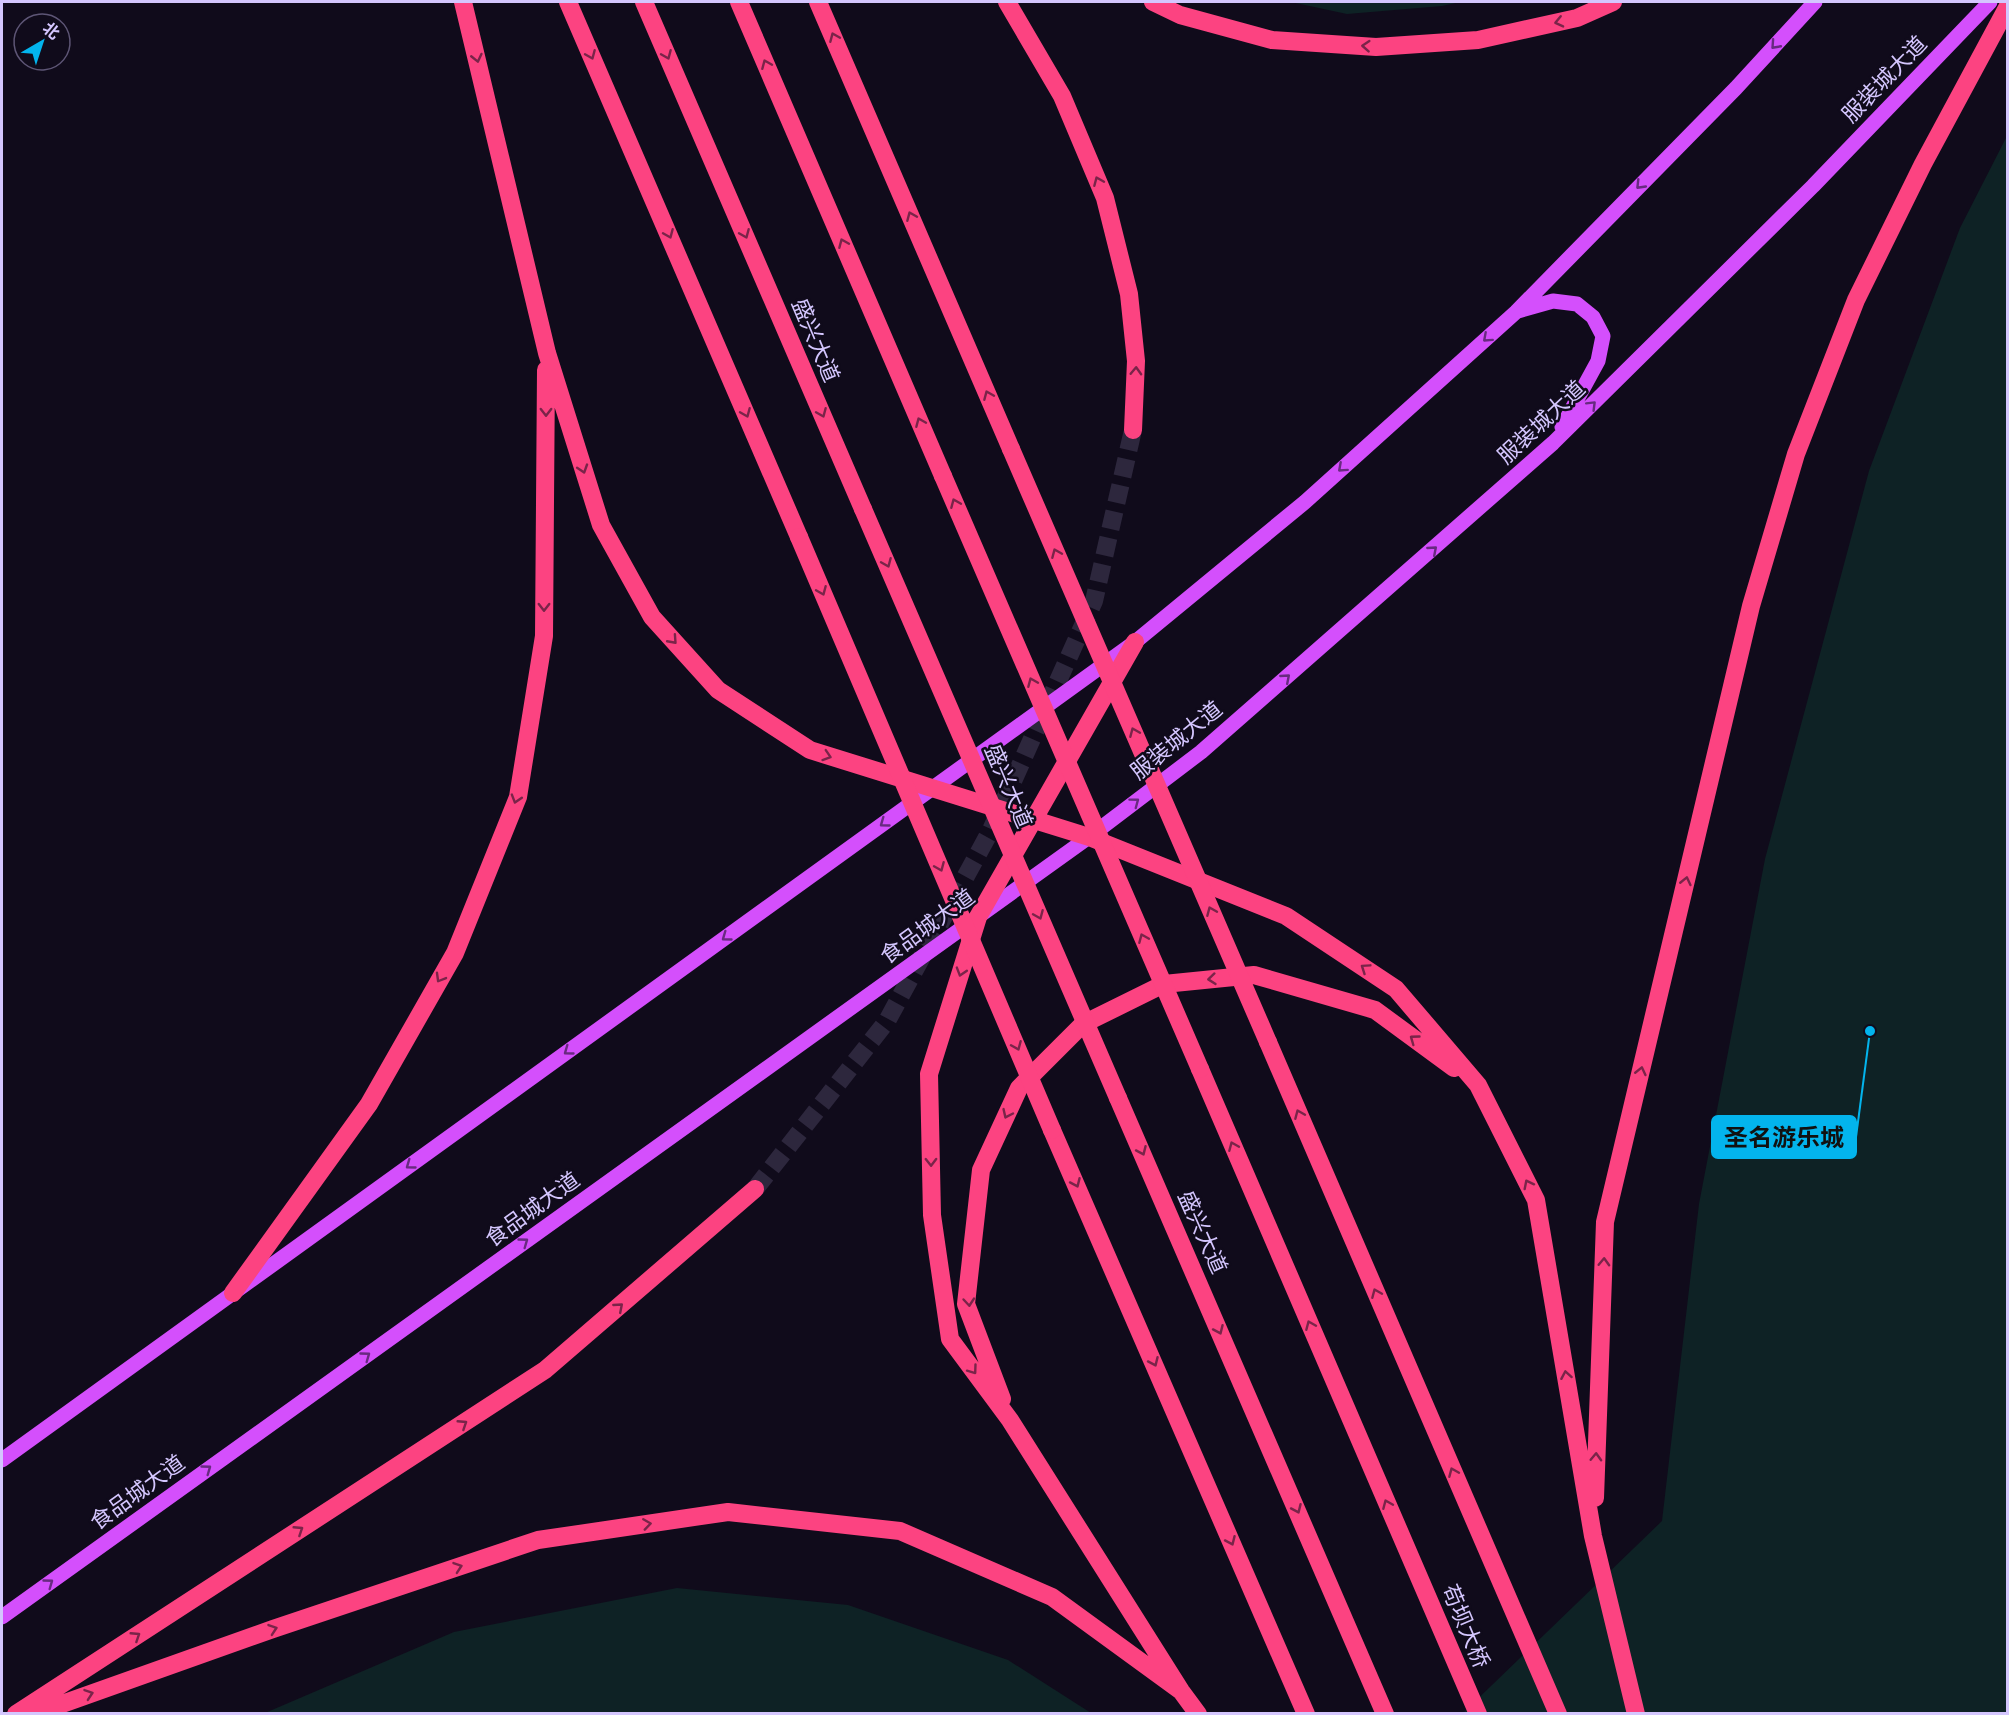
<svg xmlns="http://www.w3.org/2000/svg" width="2009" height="1715" viewBox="0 0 2009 1715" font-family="'Exo 2','Noto Sans SC',sans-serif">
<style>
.green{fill:#0e2225}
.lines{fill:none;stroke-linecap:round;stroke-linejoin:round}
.highway-tunnel{stroke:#2d273d;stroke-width:18;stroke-dasharray:18 9;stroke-linecap:butt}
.major{stroke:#d44ffc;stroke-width:15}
.highway{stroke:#fc4381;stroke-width:18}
.highway-bridge{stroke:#fc4381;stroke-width:18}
.oneway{stroke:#7a2449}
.oneway2{stroke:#682a80}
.labels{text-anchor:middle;stroke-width:5;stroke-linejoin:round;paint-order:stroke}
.street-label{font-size:22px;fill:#d4c6fe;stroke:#100b1b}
.leader{fill:none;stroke:#03b4ed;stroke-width:2}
.callout-dot{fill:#03b4ed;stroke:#100b1b;stroke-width:2}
.callout{fill:#03b4ed;stroke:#03b4ed;stroke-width:2}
.callout-label{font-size:24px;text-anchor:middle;font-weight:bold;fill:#111}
</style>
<rect width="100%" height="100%" fill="#100b1b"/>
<path class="green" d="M1291,2H1460L1442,6L1347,14Z
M2007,136V1713L1462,1714L1662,1521L1699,1204L1765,859L1869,471L1960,228Z
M677,1588L848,1605L1008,1660L1091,1713H265L454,1632Z"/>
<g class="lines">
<path class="highway-tunnel" d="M755,1189L887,1021L991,830L1094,601L1133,430"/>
<path class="major" d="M1518,311L1553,301L1577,304L1593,317L1603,336L1598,361L1562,427
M2,1460L1135,642L1305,502L1516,312L1736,88L1815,2
M2,1617L1089,837L1201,752L1553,443L1813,186L1990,2"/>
<path class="highway" d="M463,2L547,353L601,525L652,617L718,690L810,750L1089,837L1286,916L1396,989L1478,1085L1536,1200L1593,1536L1636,1714
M568,2L799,537
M644,2L863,509
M739,2L943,476
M818,2L1011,449
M1007,2L1062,96L1105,198L1129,294L1136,361L1133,430
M1153,2L1180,15L1272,40L1376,47L1478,40L1577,18L1613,2
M1135,642L978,917L929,1074L932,1215L950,1339L1010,1420L1181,1691L1198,1714
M1268,1042L1558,1714
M1200,1069L1478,1714
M1118,1098L1385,1714
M1052,1130L1306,1714
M233,1293L369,1104L455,953L518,797L544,636L546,370
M1002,1399L966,1304L981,1170L1019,1088L1083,1024L1164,984L1254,975L1375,1010L1454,1068
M1595,1498L1605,1222L1751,606L1796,454L1856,300L1923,164L2008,6
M16,1714L545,1370L755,1189
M34,1714L273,1629L538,1540L728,1512L900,1531L1052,1597L1181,1691"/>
<path class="highway-bridge" d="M1011,449L1268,1042
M943,476L1200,1069
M863,509L1118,1098
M799,537L1052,1130"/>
</g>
<defs><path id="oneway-chevron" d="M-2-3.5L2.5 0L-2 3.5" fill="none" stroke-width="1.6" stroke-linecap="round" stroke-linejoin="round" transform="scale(1.5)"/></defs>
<g class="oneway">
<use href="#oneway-chevron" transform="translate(1559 22) rotate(167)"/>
<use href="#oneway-chevron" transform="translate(834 37) rotate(-113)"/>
<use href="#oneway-chevron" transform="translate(1366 46) rotate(-176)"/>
<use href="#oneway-chevron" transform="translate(591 55) rotate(67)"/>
<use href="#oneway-chevron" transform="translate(667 55) rotate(67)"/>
<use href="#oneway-chevron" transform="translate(477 58) rotate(77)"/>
<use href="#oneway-chevron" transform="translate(766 64) rotate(-113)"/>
<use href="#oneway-chevron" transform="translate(1098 181) rotate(-113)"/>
<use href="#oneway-chevron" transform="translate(911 216) rotate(-113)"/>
<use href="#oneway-chevron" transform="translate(669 234) rotate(67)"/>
<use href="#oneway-chevron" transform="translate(745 234) rotate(67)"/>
<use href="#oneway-chevron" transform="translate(843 243) rotate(-113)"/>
<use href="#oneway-chevron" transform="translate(1136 371) rotate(-88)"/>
<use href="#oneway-chevron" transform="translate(988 395) rotate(-113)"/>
<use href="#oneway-chevron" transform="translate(546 412) rotate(90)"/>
<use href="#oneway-chevron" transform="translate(746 413) rotate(67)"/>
<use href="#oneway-chevron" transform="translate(822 413) rotate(67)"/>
<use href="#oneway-chevron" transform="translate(920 422) rotate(-113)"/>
<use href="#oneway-chevron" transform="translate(583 469) rotate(72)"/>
<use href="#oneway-chevron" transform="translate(955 503) rotate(-113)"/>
<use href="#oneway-chevron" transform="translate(1056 553) rotate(-113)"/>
<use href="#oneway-chevron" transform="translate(887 563) rotate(67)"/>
<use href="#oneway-chevron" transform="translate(822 591) rotate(67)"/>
<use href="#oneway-chevron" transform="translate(544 607) rotate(90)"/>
<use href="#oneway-chevron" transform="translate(673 640) rotate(48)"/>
<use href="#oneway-chevron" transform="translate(1032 682) rotate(-113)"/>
<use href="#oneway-chevron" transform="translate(1134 732) rotate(-113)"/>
<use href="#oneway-chevron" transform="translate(827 756) rotate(18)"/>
<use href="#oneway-chevron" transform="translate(516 799) rotate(107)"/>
<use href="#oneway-chevron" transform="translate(940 867) rotate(67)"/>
<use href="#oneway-chevron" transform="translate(1686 881) rotate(-77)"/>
<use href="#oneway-chevron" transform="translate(1211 911) rotate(-113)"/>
<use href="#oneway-chevron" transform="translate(1039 915) rotate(67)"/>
<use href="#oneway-chevron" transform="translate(1143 938) rotate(-113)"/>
<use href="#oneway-chevron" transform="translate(1365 968) rotate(-146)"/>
<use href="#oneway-chevron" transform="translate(961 972) rotate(107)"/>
<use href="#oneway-chevron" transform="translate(440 978) rotate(120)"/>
<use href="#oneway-chevron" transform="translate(1212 979) rotate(174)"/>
<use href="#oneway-chevron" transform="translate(1414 1039) rotate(-144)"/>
<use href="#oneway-chevron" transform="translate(1017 1046) rotate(67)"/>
<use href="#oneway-chevron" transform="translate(1641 1071) rotate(-77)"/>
<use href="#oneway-chevron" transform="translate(1007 1114) rotate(115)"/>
<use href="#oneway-chevron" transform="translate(1299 1114) rotate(-113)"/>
<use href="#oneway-chevron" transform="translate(1233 1146) rotate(-113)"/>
<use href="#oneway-chevron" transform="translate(1142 1151) rotate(66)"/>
<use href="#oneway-chevron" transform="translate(931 1162) rotate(89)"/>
<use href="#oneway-chevron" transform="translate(1076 1183) rotate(66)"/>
<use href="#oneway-chevron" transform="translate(1528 1184) rotate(-117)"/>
<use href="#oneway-chevron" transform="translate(1604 1262) rotate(-88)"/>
<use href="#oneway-chevron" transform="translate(1376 1293) rotate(-113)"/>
<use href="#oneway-chevron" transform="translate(969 1302) rotate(85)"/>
<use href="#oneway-chevron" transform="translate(619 1307) rotate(-41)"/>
<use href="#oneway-chevron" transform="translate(1310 1325) rotate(-113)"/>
<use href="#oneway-chevron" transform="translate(1219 1330) rotate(66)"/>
<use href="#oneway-chevron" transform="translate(1154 1362) rotate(66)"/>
<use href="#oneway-chevron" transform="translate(973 1370) rotate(54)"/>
<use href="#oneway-chevron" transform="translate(1566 1375) rotate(-100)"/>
<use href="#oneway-chevron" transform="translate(463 1424) rotate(-33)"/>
<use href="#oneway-chevron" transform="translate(1596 1457) rotate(-88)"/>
<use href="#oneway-chevron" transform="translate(1453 1472) rotate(-113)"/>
<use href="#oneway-chevron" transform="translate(1387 1504) rotate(-113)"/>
<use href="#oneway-chevron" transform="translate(1297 1509) rotate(66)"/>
<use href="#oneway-chevron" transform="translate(647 1524) rotate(-8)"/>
<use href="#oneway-chevron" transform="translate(299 1530) rotate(-33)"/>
<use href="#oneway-chevron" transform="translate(1231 1541) rotate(66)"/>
<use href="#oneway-chevron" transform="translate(458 1567) rotate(-19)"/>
<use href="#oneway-chevron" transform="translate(273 1629) rotate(-19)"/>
<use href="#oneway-chevron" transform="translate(136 1636) rotate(-33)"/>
<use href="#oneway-chevron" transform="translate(89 1694) rotate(-19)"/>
</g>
<g class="oneway2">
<use href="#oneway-chevron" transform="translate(1775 45) rotate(132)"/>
<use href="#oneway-chevron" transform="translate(1640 185) rotate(134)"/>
<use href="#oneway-chevron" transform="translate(1487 338) rotate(138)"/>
<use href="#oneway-chevron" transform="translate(1592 405) rotate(-45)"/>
<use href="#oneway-chevron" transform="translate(1342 468) rotate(138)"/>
<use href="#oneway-chevron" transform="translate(1433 550) rotate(-41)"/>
<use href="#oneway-chevron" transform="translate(1286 678) rotate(-41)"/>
<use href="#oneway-chevron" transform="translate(1135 802) rotate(-37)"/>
<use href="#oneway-chevron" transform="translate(884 823) rotate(144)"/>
<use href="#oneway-chevron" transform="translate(726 937) rotate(144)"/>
<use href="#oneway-chevron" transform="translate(568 1051) rotate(144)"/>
<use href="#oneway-chevron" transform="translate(410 1165) rotate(144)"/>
<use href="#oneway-chevron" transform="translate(524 1242) rotate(-36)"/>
<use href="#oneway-chevron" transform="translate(366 1356) rotate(-36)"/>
<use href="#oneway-chevron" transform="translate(207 1469) rotate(-36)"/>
<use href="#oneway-chevron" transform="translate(49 1583) rotate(-36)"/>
</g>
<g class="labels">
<g class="street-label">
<text transform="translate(1884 79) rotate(-46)" y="8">服装城大道</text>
<text transform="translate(816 340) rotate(67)" y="8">盛兴大道</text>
<text transform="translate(1541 422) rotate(-43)" y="8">服装城大道</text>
<text transform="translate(1176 740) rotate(-39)" y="8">服装城大道</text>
<text transform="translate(1009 786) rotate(67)" y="8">盛兴大道</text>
<text transform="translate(927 926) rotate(-36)" y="8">食品城大道</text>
<text transform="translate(532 1209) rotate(-36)" y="8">食品城大道</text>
<text transform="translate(1203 1232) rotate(66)" y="8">盛兴大道</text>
<text transform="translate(137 1492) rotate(-36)" y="8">食品城大道</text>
<text transform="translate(1466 1626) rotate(67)" y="8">苟坝大桥</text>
</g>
</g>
<path class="leader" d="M1870 1031L1856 1137"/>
<circle class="callout-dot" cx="1870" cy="1031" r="6"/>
<rect class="callout" x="1712" y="1116" width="144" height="42" rx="6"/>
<g class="callout-label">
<text x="1784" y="1146">圣名游乐城</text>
</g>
<rect width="2009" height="1715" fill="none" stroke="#d4c6fe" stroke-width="6"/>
<g transform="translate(42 42) rotate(39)"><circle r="28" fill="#100b1b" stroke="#5e5676" stroke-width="1.5"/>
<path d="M0-4.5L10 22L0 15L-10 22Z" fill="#03b4ed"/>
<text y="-9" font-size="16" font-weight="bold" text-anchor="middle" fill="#d4c6fe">北</text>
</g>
</svg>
